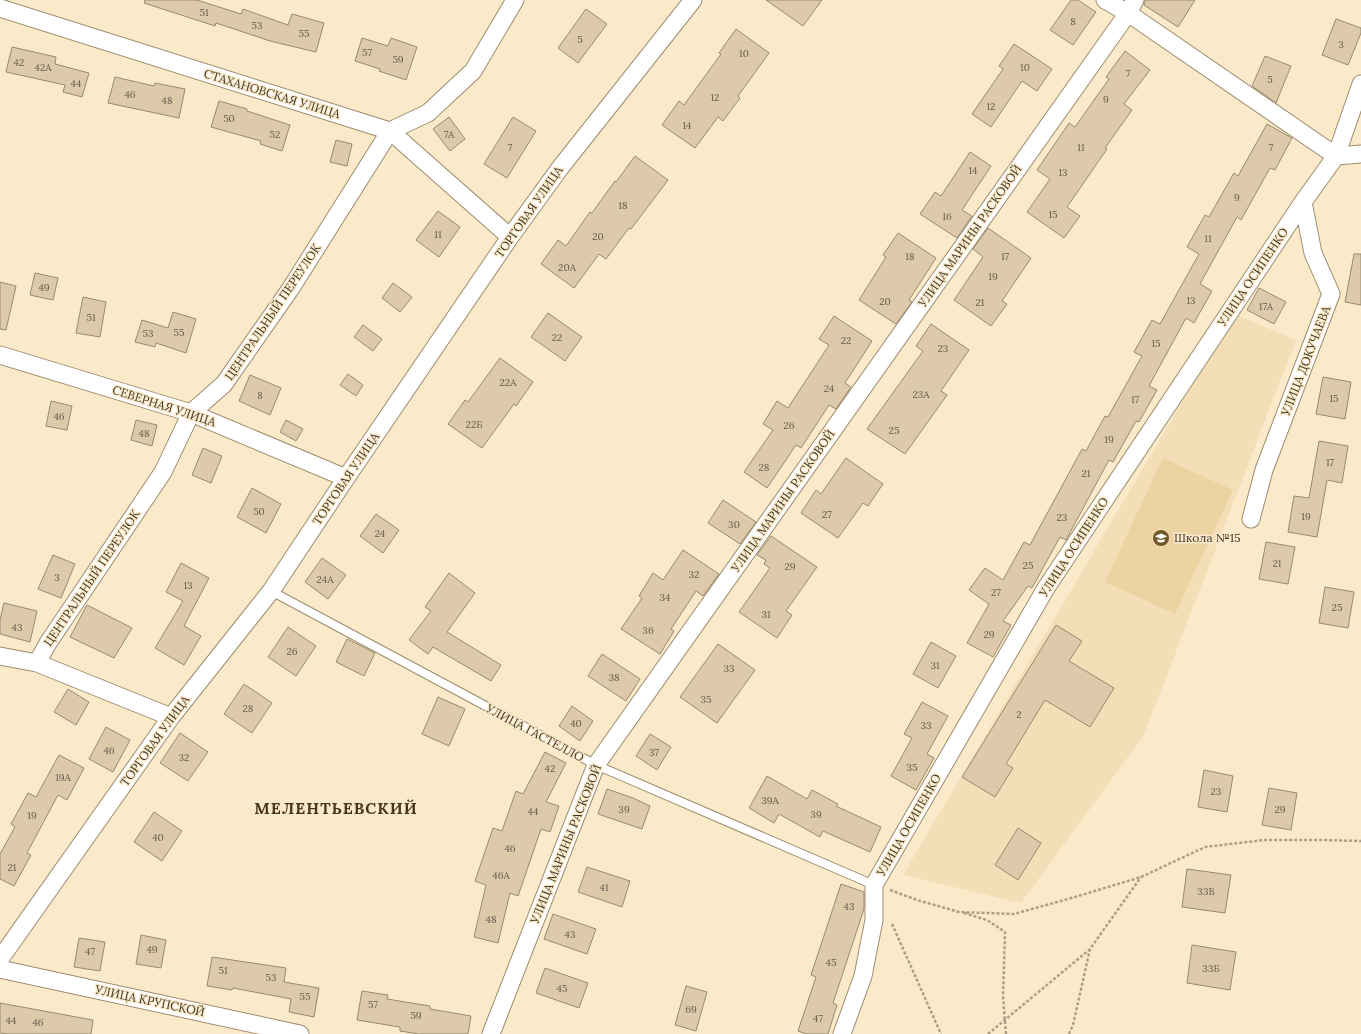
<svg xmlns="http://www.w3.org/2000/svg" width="1361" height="1034" viewBox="0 0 1361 1034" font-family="Lora,serif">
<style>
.built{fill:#f3deb8}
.green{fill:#edd2a2}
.building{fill:#dccaab;stroke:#9a896c}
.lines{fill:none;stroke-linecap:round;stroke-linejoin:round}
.service-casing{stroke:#9c8c6e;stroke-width:10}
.minor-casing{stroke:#9c8c6e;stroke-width:19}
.path{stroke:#ac9f87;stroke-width:2.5;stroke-dasharray:3 2;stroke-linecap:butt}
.service{stroke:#fff;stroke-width:8}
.minor{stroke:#fff;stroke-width:17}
.labels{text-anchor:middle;stroke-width:3;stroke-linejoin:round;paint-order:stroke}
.number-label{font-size:10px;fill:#655b4a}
.street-label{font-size:12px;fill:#3d362a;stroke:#fbeaca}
.poi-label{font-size:12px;fill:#3d362a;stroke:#fbeaca;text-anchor:start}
.district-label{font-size:16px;font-weight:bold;letter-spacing:1px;fill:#46371c;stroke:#fbeaca}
</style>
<rect width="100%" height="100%" fill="#fbeaca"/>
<path class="built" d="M1234,314L1296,340L1144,735L1021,903L903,875Z"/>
<path class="green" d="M1163,458L1233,490L1175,614L1105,582Z"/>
<path class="building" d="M145,0H197L241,14L243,9L288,25L292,14L324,23L316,52L270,41L216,23L215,26L144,3Z
M766,0H822L803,26Z
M1071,0H1078L1096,12L1073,45L1050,30Z
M1145,0H1195L1178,27L1144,5Z
M586,9L607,24L578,63L558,48Z
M1336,19L1361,28V33L1348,65L1322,55Z
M736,29L769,53L738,96L740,98L723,121L718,117L695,148L662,125L679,101L684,105L721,54L719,53Z
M362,38L388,46L391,38L417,47L406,80L379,71L380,69L355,61Z
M1014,44L1052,69L1037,91L1022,81L991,127L972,114L1003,69L999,66Z
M12,47L56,57L55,64L89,73L82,97L63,92L65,85L6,72Z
M1125,51L1150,70L1124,104L1132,110L1105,148L1107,149L1067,207L1080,216L1064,238L1027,212L1050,179L1037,170L1069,123L1075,127L1109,79L1106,77Z
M1265,56L1291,66L1276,103L1252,86Z
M115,77L154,86L155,83L185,89L179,118L108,103Z
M219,101L247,109V111L290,125L282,151L260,144L261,141L211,127Z
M449,117L465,139L450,151L433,129Z
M513,117L536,131L507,178L484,164Z
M1267,124L1292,138L1275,170L1270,168L1241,220L1237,217L1200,284L1212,291L1194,323L1186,318L1149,386L1157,390L1139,422L1136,421L1113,462L1109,460L1066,540L1060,537L1032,588L1028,586L1003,621L1011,625L993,657L967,643L989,604L969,590L985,568L1003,580L1024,542L1030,545L1082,449L1086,451L1105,416L1108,417L1142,356L1134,352L1152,320L1160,324L1199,254L1187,247L1205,215L1209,217L1234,173L1238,176Z
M336,140L352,144L347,166L330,162Z
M970,152L991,166L962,210L972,216L957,238L920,214L935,192L941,196Z
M635,156L668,180L631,229L629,228L606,259L599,254L574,288L541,264L558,240L566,246L590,212L592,213L615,181L616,182Z
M438,211L460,227L439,257L416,240Z
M988,228L1031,258L1002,301L1007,304L991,326L954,300L983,257L973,249Z
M898,233L936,258L909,300L912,302L896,324L859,300L886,257L883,255Z
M1354,254H1361V305L1345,302Z
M35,273L58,278L53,300L30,295Z
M0,282L16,286L6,330L0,329Z
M393,283L412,297L400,312L382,298Z
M1259,288L1286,302L1274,324L1247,310Z
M83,297L106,302L100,337L76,333Z
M173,312L196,319L186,353L156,343L155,347L135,342L142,320L168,328Z
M548,313L582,337L565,361L531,337Z
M834,316L872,341L845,383L851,387L836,409L829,405L801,448L796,445L767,488L744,472L773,430L763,424L777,401L788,408L829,345L819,339Z
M931,324L969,350L941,391L947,395L905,454L867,429L923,351L916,346Z
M363,325L382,339L373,351L354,337Z
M500,358L533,382L516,406L514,404L482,448L448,424L465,400L468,402Z
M348,374L363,385L356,396L340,385Z
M250,375L281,388L270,415L239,401Z
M1323,377L1351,382L1345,419L1316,414Z
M51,401L72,406L67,430L46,426Z
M136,420L157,425L152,446L131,440Z
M286,420L303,429L296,441L280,432Z
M1319,441L1348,446L1342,483L1327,480L1317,537L1288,532L1294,496L1309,498Z
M203,448L222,456L211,483L192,475Z
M846,458L883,484L868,506L863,503L838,538L801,513L816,490L821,494Z
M252,488L281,504L266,533L237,517Z
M723,500L756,522L740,544L708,523Z
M376,514L399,530L383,553L360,536Z
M771,536L817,567L786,611L792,615L777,638L739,612L770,568L764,564L766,560L757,555Z
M1266,542L1295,547L1288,584L1259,579Z
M683,550L719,574L703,596L696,591L671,629L674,631L660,654L621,629L642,598L639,596L653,573L663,580Z
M53,555L75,564L61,598L38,589Z
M322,558L346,575L328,599L305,582Z
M181,563L209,578L184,626L201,636L184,665L155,648L183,601L166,592Z
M449,573L475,593L447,632L501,665L491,681L433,647L428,654L409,640L431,611L425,607Z
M1325,587L1354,592L1348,628L1319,623Z
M4,603L37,611L30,642L0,634V620Z
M87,605L132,628L114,658L70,637Z
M1056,625L1082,641L1069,661L1114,688L1090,727L1045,700L1006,764L1013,768L995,797L962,777Z
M288,627L316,646L296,676L268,657Z
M347,639L375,653L364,676L336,662Z
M931,642L956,656L938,688L913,674Z
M718,644L755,670L717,723L680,697Z
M602,654L640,679L626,701L588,676Z
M244,684L272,703L252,733L224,714Z
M68,689L89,702L76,725L54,712Z
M438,697L465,709L449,746L422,734Z
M922,702L948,716L927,754L934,758L916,790L891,776L912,738L904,734Z
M572,706L593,721L580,741L559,726Z
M106,727L130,740L113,772L89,759Z
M180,733L208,752L188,781L160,763Z
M650,734L671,747L657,770L636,756Z
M545,752L566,763L546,802L559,806L550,832L541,829L518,896L510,893L498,943L474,937L486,885L475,881L493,828L502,831L516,791L523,794Z
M59,755L84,768L67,800L58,795L27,853L31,855L14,886L0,879V854L15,827L11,824L28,793L36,797Z
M1204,770L1233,776L1227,812L1198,807Z
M767,776L807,799L812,790L838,804L836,806L881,827L870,852L823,831L820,837L779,814L774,823L749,808Z
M1269,788L1297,793L1291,830L1262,825Z
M607,789L633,798L650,806L642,829L598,814Z
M154,812L182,831L162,861L134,842Z
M1018,828L1041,843L1018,880L995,865Z
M587,867L630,881L622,907L578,892Z
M1187,869L1231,875L1225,913L1182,907Z
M841,884L864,892V909L833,1003L837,1005L828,1034H807L798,1031L816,977L811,975Z
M553,914L596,929L587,954L544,939Z
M141,935L166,940L161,968L136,964Z
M79,938L105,942L100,971L74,967Z
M1192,945L1236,952L1230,990L1187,983Z
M212,957L286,968L284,982L319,988L314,1017L289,1012L291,999L233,988L232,990L207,986Z
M545,968L588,983L579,1008L536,993Z
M686,986L707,992L696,1031L675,1025Z
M362,991L388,995L387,999L430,1006V1009L471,1016L468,1034H419L400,1031V1027L357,1020Z
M0,1003L93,1020L91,1034H8L0,1033Z"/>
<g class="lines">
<g class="service-casing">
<path id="service" d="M271,591L596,765L874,885"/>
</g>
<g class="minor-casing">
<path id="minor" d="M1105,0L1128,13L1336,156L1361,154
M0,8L390,131L510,237
M0,355L191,413L346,478
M1251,519L1264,470L1331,294L1313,253L1303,202
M0,656L37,663L171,717
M37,663L48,643L163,472L191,413L224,384L291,288L390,131L428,113L473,71L515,0
M0,959L171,717L271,591L346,478L510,237L560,168L693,0
M0,969L300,1034
M491,1034L596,765L1128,13L1135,0
M842,1034L863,976L874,920V885L1046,588L1303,202L1336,156L1361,84"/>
</g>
<path class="path" d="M890,890L917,900L959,912L1014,914L1075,897L1141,877L1205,847L1264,840H1323L1361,841
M964,913L987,920L1005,932L1003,996L1006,1034
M892,924L941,1034
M988,1034L1089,950
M1069,1034L1073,1025L1090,949L1141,877"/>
<use href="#service" class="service"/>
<use href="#minor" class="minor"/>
</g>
<defs>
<g id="school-disc" transform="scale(0.9)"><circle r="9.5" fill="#715829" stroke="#fbeaca"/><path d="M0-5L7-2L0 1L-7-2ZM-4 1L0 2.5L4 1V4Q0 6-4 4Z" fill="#fff"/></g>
</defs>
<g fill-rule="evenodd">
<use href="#school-disc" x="1161" y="538"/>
</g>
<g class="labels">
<g class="number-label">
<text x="204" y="16">51</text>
<text x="1073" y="25">8</text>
<text x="257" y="29">53</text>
<text x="304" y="37">55</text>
<text x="580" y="43">5</text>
<text x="1341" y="48">3</text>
<text x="367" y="56">57</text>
<text x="744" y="57">10</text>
<text x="398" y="63">59</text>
<text x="19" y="66">42</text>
<text x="43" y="71">42А</text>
<text x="1025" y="71">10</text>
<text x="1128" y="77">7</text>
<text x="1270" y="83">5</text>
<text x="76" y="87">44</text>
<text x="130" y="98">46</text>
<text x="715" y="101">12</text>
<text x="1106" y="103">9</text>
<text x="167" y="104">48</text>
<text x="991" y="110">12</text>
<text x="229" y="122">50</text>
<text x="687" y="129">14</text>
<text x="275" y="138">52</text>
<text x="449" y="138">7А</text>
<text x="510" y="151">7</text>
<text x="1081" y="151">11</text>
<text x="1271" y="151">7</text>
<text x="973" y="174">14</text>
<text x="1063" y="176">13</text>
<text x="1237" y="201">9</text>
<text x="623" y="209">18</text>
<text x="1053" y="218">15</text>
<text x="947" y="220">16</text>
<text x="438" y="238">11</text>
<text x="598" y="240">20</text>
<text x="1208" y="242">11</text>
<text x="910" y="260">18</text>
<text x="1005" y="260">17</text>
<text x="567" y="271">20А</text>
<text x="993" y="280">19</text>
<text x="44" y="291">49</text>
<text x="1191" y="304">13</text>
<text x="885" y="305">20</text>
<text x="980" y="306">21</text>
<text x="1266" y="310">17А</text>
<text x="91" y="321">51</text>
<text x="179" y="336">55</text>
<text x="148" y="337">53</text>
<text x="557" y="341">22</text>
<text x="846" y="344">22</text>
<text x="1156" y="347">15</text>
<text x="943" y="352">23</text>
<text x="508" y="386">22А</text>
<text x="829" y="392">24</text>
<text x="921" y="398">23А</text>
<text x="260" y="399">8</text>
<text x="1334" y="402">15</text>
<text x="1135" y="403">17</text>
<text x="59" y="420">46</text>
<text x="474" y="428">22Б</text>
<text x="789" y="429">26</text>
<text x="894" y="434">25</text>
<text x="144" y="437">48</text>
<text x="1109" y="443">19</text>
<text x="1330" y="466">17</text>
<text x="764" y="471">28</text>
<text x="1086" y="477">21</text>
<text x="259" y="515">50</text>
<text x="827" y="518">27</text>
<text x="1306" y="520">19</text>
<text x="1062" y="521">23</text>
<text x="734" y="528">30</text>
<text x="380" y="537">24</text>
<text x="1277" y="567">21</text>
<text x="1028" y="569">25</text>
<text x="790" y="570">29</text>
<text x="694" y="578">32</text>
<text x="57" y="581">3</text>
<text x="325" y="583">24А</text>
<text x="188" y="589">13</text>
<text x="996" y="596">27</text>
<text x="665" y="601">34</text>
<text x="1337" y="611">25</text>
<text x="766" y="618">31</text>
<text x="17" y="631">43</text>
<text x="648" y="634">36</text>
<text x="989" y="638">29</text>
<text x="292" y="655">26</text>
<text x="935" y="669">31</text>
<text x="729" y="672">33</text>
<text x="614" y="681">38</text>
<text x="706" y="703">35</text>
<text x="248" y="712">28</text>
<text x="1019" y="718">2</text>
<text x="576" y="727">40</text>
<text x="926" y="729">33</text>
<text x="109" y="754">46</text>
<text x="654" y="756">37</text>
<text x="184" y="761">32</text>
<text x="912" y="771">35</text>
<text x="550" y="772">42</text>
<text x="63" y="781">19А</text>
<text x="1216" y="795">23</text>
<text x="770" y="804">39А</text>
<text x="624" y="813">39</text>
<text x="1280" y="813">29</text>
<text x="533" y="815">44</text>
<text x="816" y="818">39</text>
<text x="32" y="819">19</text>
<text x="158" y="841">40</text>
<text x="510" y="852">46</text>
<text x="12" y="871">21</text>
<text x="501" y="879">46А</text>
<text x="604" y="891">41</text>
<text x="1206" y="895">33В</text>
<text x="849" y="910">43</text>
<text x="491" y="923">48</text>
<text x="570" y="938">43</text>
<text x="152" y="953">49</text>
<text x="90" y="955">47</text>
<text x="831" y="966">45</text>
<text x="1211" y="972">33Б</text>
<text x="223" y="974">51</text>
<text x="271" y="981">53</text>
<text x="562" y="992">45</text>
<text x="305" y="1000">55</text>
<text x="373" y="1008">57</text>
<text x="691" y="1013">69</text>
<text x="416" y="1019">59</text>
<text x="818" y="1022">47</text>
<text x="11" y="1024">44</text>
<text x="38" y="1026">46</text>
</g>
<g class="street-label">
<text transform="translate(272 94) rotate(17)" y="4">СТАХАНОВСКАЯ УЛИЦА</text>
<text transform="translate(529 212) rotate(-55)" y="4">ТОРГОВАЯ УЛИЦА</text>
<text transform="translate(970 236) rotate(-55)" y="4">УЛИЦА МАРИНЫ РАСКОВОЙ</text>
<text transform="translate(1253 277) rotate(-56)" y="4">УЛИЦА ОСИПЕНКО</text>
<text transform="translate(273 312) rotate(-56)" y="4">ЦЕНТРАЛЬНЫЙ ПЕРЕУЛОК</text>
<text transform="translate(1306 361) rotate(-69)" y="4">УЛИЦА ДОКУЧАЕВА</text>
<text transform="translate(164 406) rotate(18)" y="4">СЕВЕРНАЯ УЛИЦА</text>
<text transform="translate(346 479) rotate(-56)" y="4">ТОРГОВАЯ УЛИЦА</text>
<text transform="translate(783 501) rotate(-55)" y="4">УЛИЦА МАРИНЫ РАСКОВОЙ</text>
<text transform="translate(1074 547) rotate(-57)" y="4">УЛИЦА ОСИПЕНКО</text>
<text transform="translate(92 578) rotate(-56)" y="4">ЦЕНТРАЛЬНЫЙ ПЕРЕУЛОК</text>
<text transform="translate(535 733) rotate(28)" y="4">УЛИЦА ГАСТЕЛЛО</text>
<text transform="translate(155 741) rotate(-54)" y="4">ТОРГОВАЯ УЛИЦА</text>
<text transform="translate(909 825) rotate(-60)" y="4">УЛИЦА ОСИПЕНКО</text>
<text transform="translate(566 844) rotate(-68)" y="4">УЛИЦА МАРИНЫ РАСКОВОЙ</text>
<text transform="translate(150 1001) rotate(12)" y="4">УЛИЦА КРУПСКОЙ</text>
</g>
<g class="poi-label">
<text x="1174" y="542">Школа №15</text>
</g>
<g class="district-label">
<text x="336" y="814">МЕЛЕНТЬЕВСКИЙ</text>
</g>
</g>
</svg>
